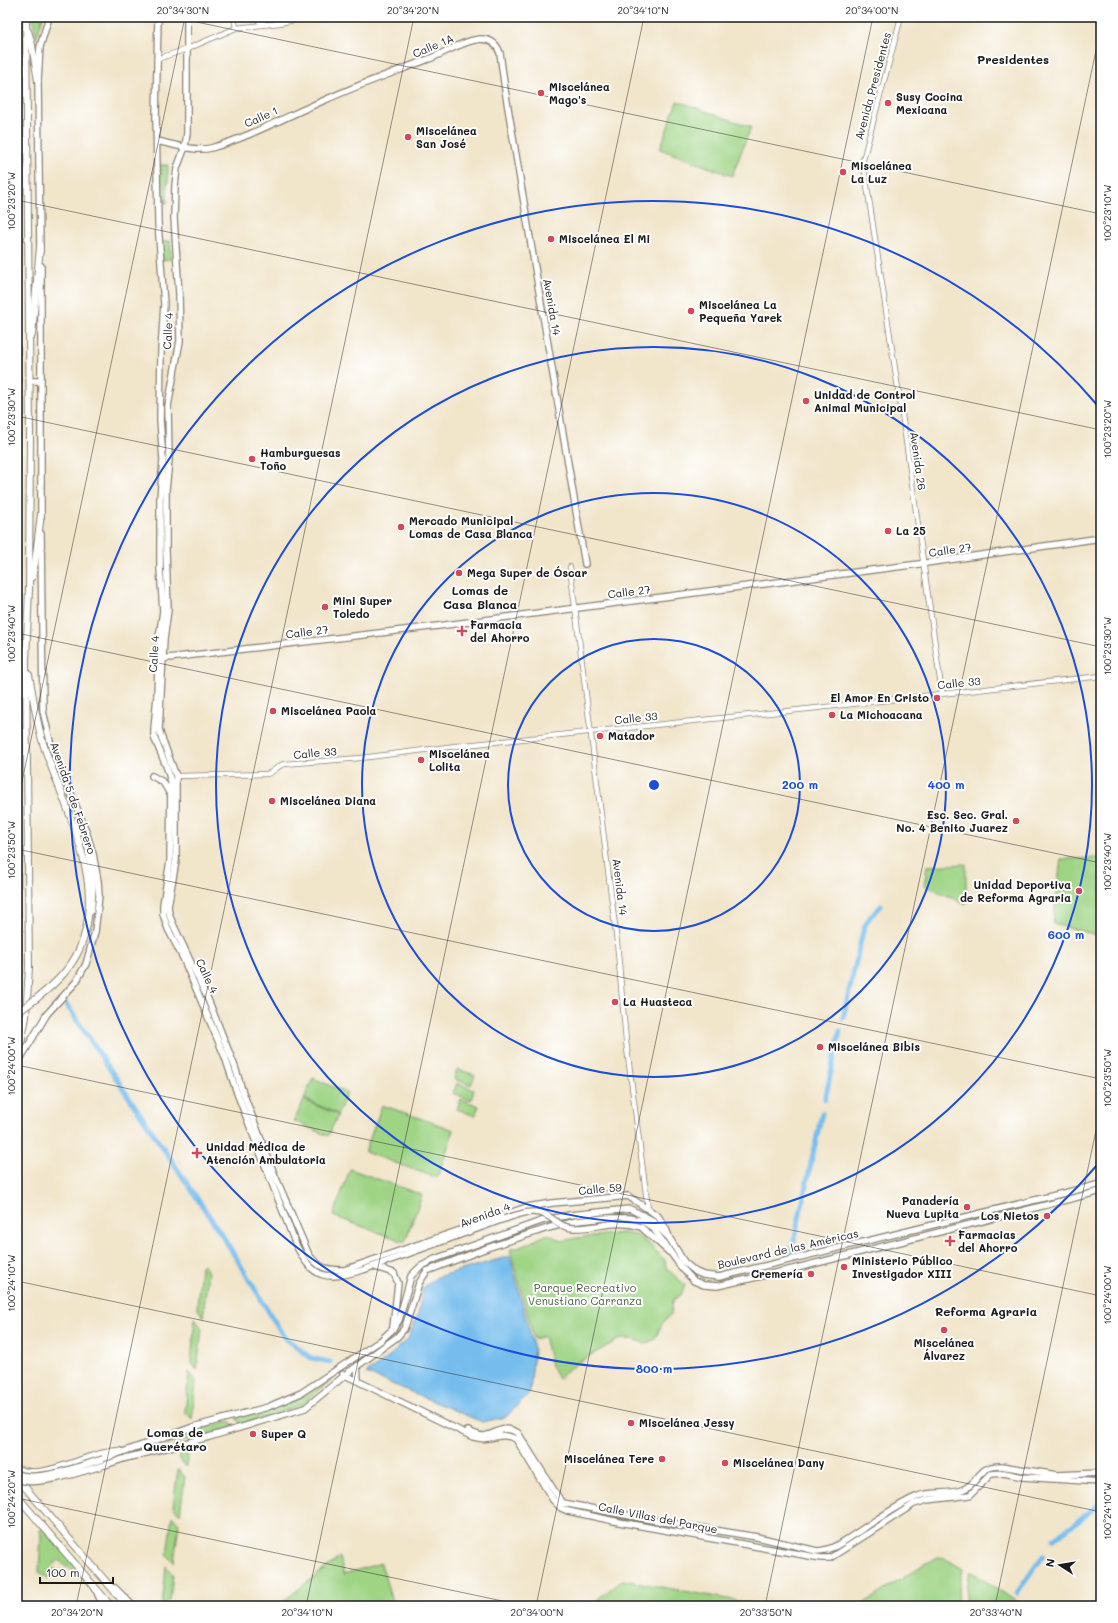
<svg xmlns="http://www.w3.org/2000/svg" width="1118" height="1623" viewBox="0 0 1118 1623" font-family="Mali,sans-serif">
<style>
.green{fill:#9fd485;stroke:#5e7850}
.water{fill:#76bded;stroke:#496c84}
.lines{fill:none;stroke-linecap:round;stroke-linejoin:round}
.canal{stroke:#76bded;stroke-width:5}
.secondary-tunnel{stroke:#c6bda7;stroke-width:5.5;stroke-dasharray:5.5 3;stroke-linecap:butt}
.tertiary-casing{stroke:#868073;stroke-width:6}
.secondary-casing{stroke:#868073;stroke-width:8}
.primary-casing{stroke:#868073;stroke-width:8}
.trunk-casing{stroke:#868073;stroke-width:8}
.tertiary{stroke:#fff;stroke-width:4.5}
.secondary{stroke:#fff;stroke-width:5.5}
.primary{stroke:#fff;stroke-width:6}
.trunk{stroke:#fff;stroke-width:6}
.secondary-bridge-casing{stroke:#868073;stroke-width:8;stroke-linecap:butt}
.trunk-bridge-casing{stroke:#868073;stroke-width:8;stroke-linecap:butt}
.secondary-bridge{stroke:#fff;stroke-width:5.5}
.trunk-bridge{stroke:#fff;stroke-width:6}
.ticks{fill:none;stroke:#1c1c1c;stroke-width:1;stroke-opacity:0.45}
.ring{fill:none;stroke:#1d4ed8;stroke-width:2}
.poi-dot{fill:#d1495b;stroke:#fff;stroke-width:1.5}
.labels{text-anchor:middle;stroke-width:4;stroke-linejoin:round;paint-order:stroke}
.street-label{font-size:11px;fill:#1c1c1c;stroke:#fff}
.poi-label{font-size:11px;font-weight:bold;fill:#1c1c1c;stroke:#fff;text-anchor:start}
.park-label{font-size:11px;fill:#4a5c41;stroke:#fff}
.neighbourhood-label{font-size:12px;font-weight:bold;fill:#1c1c1c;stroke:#fff}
.centre{fill:#1d4ed8;stroke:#fff;stroke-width:2}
.ring-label{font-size:12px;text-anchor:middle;font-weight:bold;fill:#1d4ed8;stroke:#fff;stroke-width:4;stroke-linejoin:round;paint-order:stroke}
.neatline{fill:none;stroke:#1c1c1c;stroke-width:1.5}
.ticks-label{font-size:10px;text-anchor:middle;fill:#1c1c1c}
</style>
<rect width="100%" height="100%" fill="#fff"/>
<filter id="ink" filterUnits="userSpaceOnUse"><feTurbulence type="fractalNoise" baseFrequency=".025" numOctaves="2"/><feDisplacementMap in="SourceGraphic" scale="8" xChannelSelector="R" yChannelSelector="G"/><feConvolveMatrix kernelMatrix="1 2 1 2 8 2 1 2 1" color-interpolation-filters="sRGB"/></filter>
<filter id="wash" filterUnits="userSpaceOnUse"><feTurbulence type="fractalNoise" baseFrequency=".012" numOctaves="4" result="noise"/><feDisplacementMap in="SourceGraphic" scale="16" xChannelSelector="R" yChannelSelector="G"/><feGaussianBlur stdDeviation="0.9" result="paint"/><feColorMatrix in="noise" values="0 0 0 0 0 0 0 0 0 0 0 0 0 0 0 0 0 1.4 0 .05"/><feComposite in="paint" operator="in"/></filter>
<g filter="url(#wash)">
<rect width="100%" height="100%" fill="#f1e5ca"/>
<path class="green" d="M33,17H43L36,39Z
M677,101L751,127L732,176L660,149Z
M160,165H168V184H160Z
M167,186V203H160V187Z
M170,241L171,259L161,260L160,242Z
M1101,858V936L1053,924L1061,859Z
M966,864V904L924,885L927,866Z
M457,1069L475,1075L471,1085L454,1079Z
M313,1078L347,1093L338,1114L304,1099Z
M457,1083L474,1090L471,1100L453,1093Z
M461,1099L479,1106L475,1116L457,1109Z
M304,1100L338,1115L328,1136L294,1121Z
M382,1105L454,1130L437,1178L365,1152Z
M350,1169L422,1195L405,1242L333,1216Z
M622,1233L636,1235L649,1244L665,1260L666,1268L685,1285L681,1295L673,1300L671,1314L662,1324L655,1339L645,1344C637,1339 628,1338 618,1340L577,1363L558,1379L551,1366L544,1336L534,1339L510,1249L518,1248L548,1234L562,1241L577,1238Z
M203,1264L208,1273L203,1317L197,1307L201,1266Z
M195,1318L202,1329L197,1370L191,1362Z
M189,1372L196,1381L192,1419L185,1412Z
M332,1380L301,1405L241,1425L236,1418L295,1401Z
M230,1421L235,1427L205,1435L200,1429Z
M193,1431L198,1437L168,1445L163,1440Z
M189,1446L186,1467L179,1458L180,1449Z
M178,1469L185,1477L180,1514L173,1507Z
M172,1516L179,1524L174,1562L167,1555Z
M44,1527L76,1567L72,1570L69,1566L67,1568L59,1560L52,1566L57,1572L48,1579L39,1572L41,1537L40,1530Z
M340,1557L344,1574L381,1563L393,1606H277Z
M938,1558L946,1559L963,1569L956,1606H860L924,1564Z
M166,1566L173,1575L170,1600L162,1606Z
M970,1572H972L1023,1606H964Z
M622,1580L634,1582L767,1606H589Z"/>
<path class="water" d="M510,1256L534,1349L530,1392L506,1417L482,1422L366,1373L384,1361L408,1339L418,1314L423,1288L437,1277Z"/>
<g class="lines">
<path class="canal" d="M66,1004L224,1238L284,1337L303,1352L311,1358L330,1362
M843,1018L864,927L870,917L881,906
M825,1099L840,1031
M791,1255L822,1113
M1053,1540L1101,1503
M1017,1593L1043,1556
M1004,1606L1008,1603"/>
</g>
</g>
<g filter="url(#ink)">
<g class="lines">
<path class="secondary-tunnel" d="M17,381H33"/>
<g class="tertiary-casing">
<path id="tertiary" d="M234,17L236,28
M252,17L265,24
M901,17L863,160L905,434L942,694
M157,59L187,49L236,28L280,23L308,17
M570,567L617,942L626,1041L648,1209
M176,776L267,774C274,772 277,766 284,764L361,758L456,746L817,708L1101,676"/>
</g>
<g class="secondary-casing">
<path id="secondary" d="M158,17L156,117L158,223L164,304L161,351L160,420L163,460L160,499V568L163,611L159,638L157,696L154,729V737L167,768L171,782L170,861L163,905V914L168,929L183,958L225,1057L237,1093L296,1245C314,1281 327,1280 363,1270L504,1219
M187,17V133L185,147L177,168L175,186L174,218L179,294L180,341L168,406L169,460L166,490V550L168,610L164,639L159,729L161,736L176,776V861L168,906L169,913L172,922L207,997L235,1067L242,1090L273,1171L309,1255C320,1269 327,1270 344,1270L527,1207L552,1203L618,1197L628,1196L658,1216L666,1229L670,1239
M157,141C172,144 196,152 211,148C250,137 287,116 325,100C358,85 392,73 426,60C444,54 461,41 480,39C490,39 497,44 500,53L505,90L585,564
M40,251L38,81L40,47L49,17
M41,266V517
M34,381H40
M160,659L438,626L919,564L1101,538
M152,776L163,782L170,794
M19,1061L47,1014L76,982L86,964L95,932L99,896L98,881L93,854L86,831L50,741L43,711L41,534
M641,1227L669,1252
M375,1267L394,1273L398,1283L393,1327
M357,1366L358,1379
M343,1374L473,1437C492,1443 498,1430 516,1439L553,1500L561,1508L568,1511L619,1522L821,1558H830L914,1504L927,1500L970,1495L991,1474L1004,1473L1023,1477L1101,1482
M468,1431C473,1433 479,1436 484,1436C498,1434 502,1424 518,1433L560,1500L563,1503L647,1519L757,1537L817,1551C835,1550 847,1539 861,1530C878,1519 897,1505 916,1497C930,1490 949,1496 964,1489C980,1482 977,1466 1001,1466L1057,1475L1101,1473
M103,1459L193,1427L268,1407L301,1393L380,1341L393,1329L399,1320L411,1276L420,1267L435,1259L544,1220L570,1215L630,1209L652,1220L670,1239L684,1262L696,1272L703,1275L719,1277L1101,1184
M108,1464L126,1458L209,1437L305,1408L349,1372L397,1337L404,1329L408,1318L419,1283L427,1271L487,1248L548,1228L577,1221L607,1218H629L643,1221L653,1228L681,1267L694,1281L704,1285L717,1286L793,1269L1101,1191
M95,1588L103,1606
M115,1588L133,1606"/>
</g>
<g class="primary-casing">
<path id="primary" d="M17,1469C45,1482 89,1451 120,1451"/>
</g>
<g class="trunk-casing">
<path id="trunk" d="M28,31L32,45L38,81
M32,335L40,247
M17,349V675
M32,577L35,563L41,514
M29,675C34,701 37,728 46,752C67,813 108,886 79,950C70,970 54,985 37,998
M86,831L93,882L91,911
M17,832L18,954L17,994
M17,1066L26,1017L29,967L26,660L29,589L30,433L26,17
M17,1478L127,1606
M17,1496L111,1606"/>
</g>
<use href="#tertiary" class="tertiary"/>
<use href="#secondary" class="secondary"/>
<use href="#primary" class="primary"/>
<use href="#trunk" class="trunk"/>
<g class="secondary-bridge-casing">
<path id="secondary-bridge" d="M504,1219C517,1215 532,1208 546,1215C555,1220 562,1228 573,1228C598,1229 615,1218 641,1227
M17,1474C42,1482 78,1466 103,1459
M17,1479C37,1488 86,1470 108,1464"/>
</g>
<g class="trunk-bridge-casing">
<path id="trunk-bridge" d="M17,1013L37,998"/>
</g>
<use href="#secondary-bridge" class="secondary-bridge"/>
<use href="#trunk-bridge" class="trunk-bridge"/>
</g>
</g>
<path class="ticks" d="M173,17L1101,214M17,200L1101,430M17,416L1101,647M17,633L1101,863M17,805L185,17M17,849L1101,1079M17,1065L1101,1296M17,1281L1101,1512M17,1498L526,1606M76,1606L414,17M306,1606L644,17M536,1606L873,17M765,1606L1101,27M995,1606L1101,1107"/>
<g class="ring">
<circle cx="654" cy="785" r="146"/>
<circle cx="654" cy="785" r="292"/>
<circle cx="654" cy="785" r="438"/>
<path d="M1098 1164A584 584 0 1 1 1098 406"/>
</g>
<g class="poi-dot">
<circle cx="541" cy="93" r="4"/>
<circle cx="888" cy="103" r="4"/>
<circle cx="408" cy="137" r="4"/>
<circle cx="843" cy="172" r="4"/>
<circle cx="551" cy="239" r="4"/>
<circle cx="691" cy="311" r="4"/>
<circle cx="806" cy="401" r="4"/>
<circle cx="252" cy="459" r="4"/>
<circle cx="401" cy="527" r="4"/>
<circle cx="888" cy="531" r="4"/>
<circle cx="459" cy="573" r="4"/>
<circle cx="325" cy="607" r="4"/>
<path d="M460 625h4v4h4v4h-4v4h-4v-4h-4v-4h4z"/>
<circle cx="937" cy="698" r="4"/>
<circle cx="273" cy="711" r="4"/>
<circle cx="832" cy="715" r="4"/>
<circle cx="600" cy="736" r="4"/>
<circle cx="421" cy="760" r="4"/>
<circle cx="272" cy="801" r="4"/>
<circle cx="1016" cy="821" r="4"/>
<circle cx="1079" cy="891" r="4"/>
<circle cx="615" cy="1002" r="4"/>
<circle cx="820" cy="1047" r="4"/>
<path d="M195 1147h4v4h4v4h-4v4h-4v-4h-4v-4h4z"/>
<circle cx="967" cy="1207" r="4"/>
<circle cx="1047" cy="1216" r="4"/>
<path d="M948 1235h4v4h4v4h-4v4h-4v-4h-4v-4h4z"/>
<circle cx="844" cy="1267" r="4"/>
<circle cx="811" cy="1274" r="4"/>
<circle cx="944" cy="1330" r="4"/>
<circle cx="631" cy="1423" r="4"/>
<circle cx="253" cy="1434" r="4"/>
<circle cx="662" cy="1459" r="4"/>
<circle cx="725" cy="1463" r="4"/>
</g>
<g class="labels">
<g class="street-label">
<text transform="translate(433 46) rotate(-23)" y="4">Calle 1A</text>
<text transform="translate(873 86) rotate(-75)" y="4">Avenida Presidentes</text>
<text transform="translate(261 117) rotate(-24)" y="4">Calle 1</text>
<text transform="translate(552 307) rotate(80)" y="4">Avenida 14</text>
<text transform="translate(168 331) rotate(-87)" y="4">Calle 4</text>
<text transform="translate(918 461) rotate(82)" y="4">Avenida 26</text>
<text transform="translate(950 550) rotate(-8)" y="4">Calle 27</text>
<text transform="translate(629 592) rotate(-7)" y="4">Calle 27</text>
<text transform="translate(307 632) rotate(-7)" y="4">Calle 27</text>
<text transform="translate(154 654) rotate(-86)" y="4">Calle 4</text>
<text transform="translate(959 683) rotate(-6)" y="4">Calle 33</text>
<text transform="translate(636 718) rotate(-6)" y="4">Calle 33</text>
<text transform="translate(315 753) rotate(-5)" y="4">Calle 33</text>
<text transform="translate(73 798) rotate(71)" y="4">Avenida 5 de Febrero</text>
<text transform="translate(620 887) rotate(83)" y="4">Avenida 14</text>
<text transform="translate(207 976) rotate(65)" y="4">Calle 4</text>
<text transform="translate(600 1189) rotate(-5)" y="4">Calle 59</text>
<text transform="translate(485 1215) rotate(-20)" y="4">Avenida 4</text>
<text transform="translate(788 1249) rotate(-13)" y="4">Boulevard de las Américas</text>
<text transform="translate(658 1518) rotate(11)" y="4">Calle Villas del Parque</text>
</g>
<g class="poi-label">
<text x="549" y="91">Miscelánea<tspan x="549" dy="13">Mago's</tspan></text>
<text x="896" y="101">Susy Cocina<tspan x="896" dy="13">Mexicana</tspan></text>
<text x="416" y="135">Miscelánea<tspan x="416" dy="13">San José</tspan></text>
<text x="851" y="170">Miscelánea<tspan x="851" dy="13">La Luz</tspan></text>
<text x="559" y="243">Miscelánea El Mi</text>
<text x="699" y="309">Miscelánea La<tspan x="699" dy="13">Pequeña Yarek</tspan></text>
<text x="814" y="399">Unidad de Control<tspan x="814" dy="13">Animal Municipal</tspan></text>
<text x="260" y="457">Hamburguesas<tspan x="260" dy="13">Toño</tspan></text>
<text x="409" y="525">Mercado Municipal<tspan x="409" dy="13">Lomas de Casa Blanca</tspan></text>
<text x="896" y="535">La 25</text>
<text x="467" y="577">Mega Super de Óscar</text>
<text x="333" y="605">Mini Super<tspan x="333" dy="13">Toledo</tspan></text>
<text x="470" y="629">Farmacia<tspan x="470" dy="13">del Ahorro</tspan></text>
<text x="929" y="702" text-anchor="end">El Amor En Cristo</text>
<text x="281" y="715">Miscelánea Paola</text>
<text x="840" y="719">La Michoacana</text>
<text x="608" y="740">Matador</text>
<text x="429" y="758">Miscelánea<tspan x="429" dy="13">Lolita</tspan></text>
<text x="280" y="805">Miscelánea Diana</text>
<text x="1008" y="819" text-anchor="end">Esc. Sec. Gral.<tspan x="1008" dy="13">No. 4 Benito Juarez</tspan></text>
<text x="1071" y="889" text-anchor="end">Unidad Deportiva<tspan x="1071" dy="13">de Reforma Agraria</tspan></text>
<text x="623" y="1006">La Huasteca</text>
<text x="828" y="1051">Miscelánea Bibis</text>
<text x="206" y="1151">Unidad Médica de<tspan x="206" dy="13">Atención Ambulatoria</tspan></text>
<text x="959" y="1205" text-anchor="end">Panadería<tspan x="959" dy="13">Nueva Lupita</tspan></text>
<text x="1039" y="1220" text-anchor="end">Los Nietos</text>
<text x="958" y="1239">Farmacias<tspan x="958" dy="13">del Ahorro</tspan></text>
<text x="852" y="1265">Ministerio Público<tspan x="852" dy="13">Investigador XIII</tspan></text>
<text x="803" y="1278" text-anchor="end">Cremería</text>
<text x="944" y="1347" text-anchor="middle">Miscelánea<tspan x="944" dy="13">Álvarez</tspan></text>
<text x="639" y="1427">Miscelánea Jessy</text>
<text x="261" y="1438">Super Q</text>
<text x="654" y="1463" text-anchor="end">Miscelánea Tere</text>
<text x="733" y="1467">Miscelánea Dany</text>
</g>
<g class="park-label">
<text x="585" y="1292">Parque Recreativo<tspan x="585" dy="13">Venustiano Carranza</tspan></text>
</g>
<g class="neighbourhood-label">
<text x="1013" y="64">Presidentes</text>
<text x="480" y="595">Lomas de<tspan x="480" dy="14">Casa Blanca</tspan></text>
<text x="986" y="1316">Reforma Agraria</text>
<text x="175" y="1437">Lomas de<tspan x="175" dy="14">Querétaro</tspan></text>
</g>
</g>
<circle cx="654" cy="785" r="6" class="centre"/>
<g class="ring-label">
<text x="800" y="789">200 m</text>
<text x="946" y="789">400 m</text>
<text x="1066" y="939">600 m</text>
<text x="654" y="1373">800 m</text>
</g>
<rect width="1118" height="1623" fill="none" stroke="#fff" stroke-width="44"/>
<g transform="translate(1060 1565) rotate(282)" stroke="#ffffff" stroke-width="3" paint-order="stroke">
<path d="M0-3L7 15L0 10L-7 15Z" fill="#1c1c1c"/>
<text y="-6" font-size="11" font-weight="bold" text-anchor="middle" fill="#1c1c1c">N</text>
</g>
<path d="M40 1577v6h73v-6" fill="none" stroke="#1c1c1c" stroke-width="2"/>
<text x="46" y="1577" font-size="12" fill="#1c1c1c" stroke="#ffffff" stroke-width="3" paint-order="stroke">100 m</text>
<rect x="22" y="22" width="1074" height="1579" class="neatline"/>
<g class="ticks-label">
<text x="183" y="14">20°34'30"N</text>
<text x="413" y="14">20°34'20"N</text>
<text x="643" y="14">20°34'10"N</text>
<text x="872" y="14">20°34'00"N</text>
<text transform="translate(11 201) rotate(-90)" y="4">100°23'20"W</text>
<text transform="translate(1107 213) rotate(-90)" y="4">100°23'10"W</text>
<text transform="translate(11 417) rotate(-90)" y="4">100°23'30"W</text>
<text transform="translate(1107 429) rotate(-90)" y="4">100°23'20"W</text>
<text transform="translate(11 634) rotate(-90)" y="4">100°23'40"W</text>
<text transform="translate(1107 646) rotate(-90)" y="4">100°23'30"W</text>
<text transform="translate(11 850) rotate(-90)" y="4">100°23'50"W</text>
<text transform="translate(1107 862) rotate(-90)" y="4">100°23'40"W</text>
<text transform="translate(11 1066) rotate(-90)" y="4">100°24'00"W</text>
<text transform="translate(1107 1078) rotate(-90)" y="4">100°23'50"W</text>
<text transform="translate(11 1283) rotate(-90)" y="4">100°24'10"W</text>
<text transform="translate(1107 1295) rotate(-90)" y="4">100°24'00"W</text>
<text transform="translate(11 1499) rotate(-90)" y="4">100°24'20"W</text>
<text transform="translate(1107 1511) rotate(-90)" y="4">100°24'10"W</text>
<text x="77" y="1616">20°34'20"N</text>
<text x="307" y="1616">20°34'10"N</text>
<text x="537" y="1616">20°34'00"N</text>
<text x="766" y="1616">20°33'50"N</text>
<text x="996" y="1616">20°33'40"N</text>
</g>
</svg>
